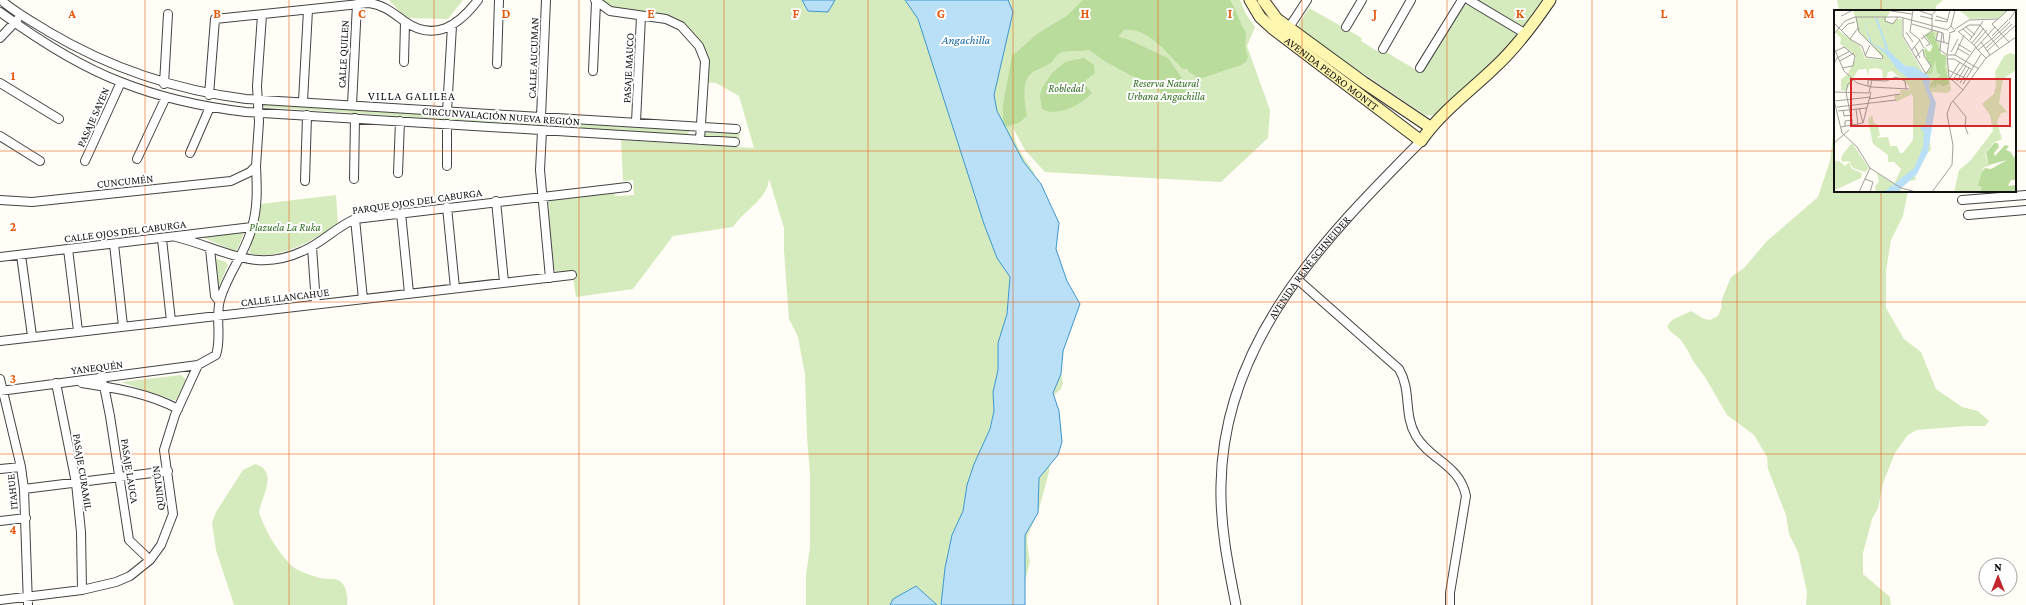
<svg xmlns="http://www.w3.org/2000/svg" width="2026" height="605" viewBox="0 0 2026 605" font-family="'Crimson Pro',serif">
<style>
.green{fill:#d5ebbd}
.forest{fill:#b9dc9c}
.water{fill:#b9e0f7;stroke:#3f96cf}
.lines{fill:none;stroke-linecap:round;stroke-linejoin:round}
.minor-casing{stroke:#444;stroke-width:10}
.tertiary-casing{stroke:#444;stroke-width:11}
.secondary-casing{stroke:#333;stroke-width:13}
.minor{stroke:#fff;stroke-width:8}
.tertiary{stroke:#fff;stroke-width:9}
.secondary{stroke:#fff6b0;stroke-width:11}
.grid{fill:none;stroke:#e8590c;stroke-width:1;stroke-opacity:0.55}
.labels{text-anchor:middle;stroke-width:4;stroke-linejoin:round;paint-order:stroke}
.street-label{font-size:11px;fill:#111;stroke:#fff}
.park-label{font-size:11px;font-style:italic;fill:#2f6b1f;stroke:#fff}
.water-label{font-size:12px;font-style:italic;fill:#1768a6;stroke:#fff}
.neighbourhood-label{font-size:12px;letter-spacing:1px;fill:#111;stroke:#fff}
.inset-river{fill:none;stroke:#b9e0f7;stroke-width:2}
.inset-road{fill:none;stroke:#a09f9a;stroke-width:1}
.view{fill:#d62828;fill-opacity:0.15;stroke:#d62828;stroke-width:2}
.inset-edge{fill:none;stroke:#111;stroke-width:2}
.grid-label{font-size:13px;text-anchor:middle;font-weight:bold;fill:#e8590c;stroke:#fff;stroke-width:4;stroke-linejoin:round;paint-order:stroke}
</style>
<rect width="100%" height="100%" fill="#fffdf5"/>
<path class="green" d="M389,0H463L448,19L406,18Z
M598,0H1240L1246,14L1255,27L1247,46L1270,110L1268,138L1221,182L1045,172L1025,150L1013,128C1013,144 1025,160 1034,172L1065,340L1061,374L1063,383L1061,389L1053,396L1049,472L1038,513L1028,534L1027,543L1030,562L1019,605H806V575L810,547V475L807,437L805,374L798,337L789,319L784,251V228L769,179C768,199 743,211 733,227L673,236L633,289L576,297L572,271L557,272L553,268L548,201L614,192L615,196L634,195L633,180L623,181L621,140L754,148L739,96L716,83L703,82V62L696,43L667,18L650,12L622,13Z
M1476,0H1546L1528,27H1520Z
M1837,0H1943L1936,6L1935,11H1839Z
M1469,4L1515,31L1516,36L1495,60L1434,115L1426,116L1300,31L1297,27L1309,8L1362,38L1361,41L1382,54L1384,51L1420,72L1463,6Z
M267,103L689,131L688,136L263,107V104Z
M1835,119V191H1908L1903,216L1891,240L1886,271V308L1904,339L1921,352L1936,389L1962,407L1978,411L1989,421L1985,426H1967L1916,430L1907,436L1895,453L1883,483L1878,508L1872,519L1863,553V574L1890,597L1891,605H1806L1807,592L1798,552L1789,534L1786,515L1768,469L1767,457L1754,435L1727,415L1705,377L1693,361L1687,349L1680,339L1670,331L1667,326L1672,320L1691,311L1704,319L1710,320L1718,316L1721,309L1722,299L1731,277L1744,268L1767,241L1818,197L1830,161Z
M706,132L740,134L739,139L706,138L704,136Z
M336,195L338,223C311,242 288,255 255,256L249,253L261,204Z
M242,232L244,233L237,250L234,251L200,236Z
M215,258L226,262L228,265L217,291Z
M181,375L186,380L176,400H172L121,382Z
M255,464C279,471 262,496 259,512C264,528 276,549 288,562C295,571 310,575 320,578C327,580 335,577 341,582C347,587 348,598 347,605H234L216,550L212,523L216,512L243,470Z"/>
<path class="forest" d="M1083,0H1230C1237,10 1239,23 1246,32L1245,47L1248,57L1246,62L1241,65L1199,79L1188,71V69H1183C1167,54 1149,27 1124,30L1118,37L1127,39L1168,58L1187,85L1186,92L1180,95L1170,97L1163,95L1153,83L1132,76L1106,62L1089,50C1080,52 1071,50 1062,52C1055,54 1055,61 1049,64C1044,67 1038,69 1033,72C1020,80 1025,104 1027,116L1020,122L1003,128V105L1012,56L1037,34L1068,15Z
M1084,58L1094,65L1095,73L1086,80L1085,84L1092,93C1082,104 1057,118 1042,109L1040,96L1042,88L1052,73L1065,62Z"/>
<path class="water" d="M802,0H835L828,12L808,11Z
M905,0H1008L1013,12L994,95L997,111L1023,161L1041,184L1059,223L1056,249L1067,281L1080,304L1063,351L1061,374L1053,393L1059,411L1062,442L1058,455L1039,478L1038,513L1025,535V605H941L945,568L952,535L963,511L967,485L974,464L990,429L994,411L993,392L998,370V343L1007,314L1010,277L997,258L984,224L918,19Z
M916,586L937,605H890L893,599Z"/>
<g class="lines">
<g class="minor-casing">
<path id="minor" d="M1,0C16,13 33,22 49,32C110,68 175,90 246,99L736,129
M595,0L610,11L666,19L681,26L699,46L705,61L700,140
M1469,0L1526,34
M0,12C37,39 79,66 121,82C161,98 204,107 246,112L735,142
M1346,27L1362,0
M1286,32L1307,0
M0,38L17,20
M1383,49L1411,0
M404,62L405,22
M497,64L499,0
M1420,68L1462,0
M593,71L596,2
M0,83L59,119
M164,84L168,14
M209,95L215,19L369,3C384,5 393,13 404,21C435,43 459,25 478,0
M303,101L308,10
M352,105L357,4
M447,111L452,26
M541,117L546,0
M636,122L641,16
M542,131L540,170L550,278
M0,136L40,161
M190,153L210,107
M137,159L166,97
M85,161L121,82
M447,166V124
M398,173L400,121
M354,179L355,118
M305,181L307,115
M0,200L32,202L231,181L250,172L256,166L259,122L257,86L262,15
M1962,200L2026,195
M496,201L504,282
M447,207L455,288
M401,213L409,293
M1968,215L2026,210
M355,219L363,299
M176,237C222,248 254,274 303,251C322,243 336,227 355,219L627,187
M162,239L171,321
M114,244L123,326
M312,247L316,304
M68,249L78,331
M210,249L215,296L219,301
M21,255L32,336
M0,257L252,227
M1297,279L1399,369C1412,391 1403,414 1416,436C1430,460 1460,465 1466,496L1450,593V605
M0,341L572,275
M100,377L104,386L110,416L129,540L150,560
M0,379L21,467L24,489L28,605
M56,383L76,483L81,532L82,590
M82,383C115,388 149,393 178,409
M0,391L198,365
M0,469L21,467
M24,489L168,471
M0,521L26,518
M0,600L82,590L116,582L130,576L150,560L161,545L173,514L164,450L175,415L198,365L216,355C222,337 215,318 220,300C227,274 246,253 252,227C258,207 257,187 256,166"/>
</g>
<g class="tertiary-casing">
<g id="tertiary">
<path id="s1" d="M1236,605C1228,565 1220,526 1221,485C1223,340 1325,238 1421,141"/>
</g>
</g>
<g class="secondary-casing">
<g id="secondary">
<path id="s2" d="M1250,0L1260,17L1272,28L1421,141C1440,113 1469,92 1493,69C1515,49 1533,25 1550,0"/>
<path d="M1263,0L1277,19L1363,82L1430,127"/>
</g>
</g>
<use href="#minor" class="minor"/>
<use href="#tertiary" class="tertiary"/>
<use href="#secondary" class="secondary"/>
</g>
<path class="grid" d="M145,0V605M289,0V605M434,0V605M579,0V605M724,0V605M868,0V605M1013,0V605M1158,0V605M1302,0V605M1447,0V605M1592,0V605M1737,0V605M1881,0V11M0,151H1835M2015,151H2026M1881,191V605M0,302H2026M0,454H2026"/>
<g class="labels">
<g class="street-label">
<text transform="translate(343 54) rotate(-87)" y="4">CALLE QUILEN</text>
<text transform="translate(533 58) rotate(-88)" y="4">CALLE AUCUMAN</text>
<text transform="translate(628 68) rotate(-87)" y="4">PASAJE MAUCO</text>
<text dy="4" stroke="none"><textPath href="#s2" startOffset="111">AVENIDA PEDRO MONTT</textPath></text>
<text transform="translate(501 116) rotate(4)" y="4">CIRCUNVALACIÓN NUEVA REGIÓN</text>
<text transform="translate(93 117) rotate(-66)" y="4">PASAJE SAYEN</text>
<text transform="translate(125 181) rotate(-6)" y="4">CUNCUMÉN</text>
<text transform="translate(417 201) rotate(-8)" y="4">PARQUE OJOS DEL CABURGA</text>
<text transform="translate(125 231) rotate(-7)" y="4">CALLE OJOS DEL CABURGA</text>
<text dy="4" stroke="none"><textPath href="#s1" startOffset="361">AVENIDA RENÉ SCHNEIDER</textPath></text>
<text transform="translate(285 297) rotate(-7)" y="4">CALLE LLANCAHUE</text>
<text transform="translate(97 367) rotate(-7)" y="4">YANEQUÉN</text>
<text transform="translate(130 471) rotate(81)" y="4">PASAJE LAUCA</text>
<text transform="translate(83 472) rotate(81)" y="4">PASAJE CURAMIL</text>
<text transform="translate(158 488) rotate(-97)" y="4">QUINTÚN</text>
<text transform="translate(12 492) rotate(-96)" y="4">ITAHUE</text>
</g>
<g class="park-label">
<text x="1166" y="87">Reserva Natural<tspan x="1166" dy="13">Urbana Angachilla</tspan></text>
<text x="1066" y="92">Robledal</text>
<text x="285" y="231">Plazuela La Ruka</text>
</g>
<g class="water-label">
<text x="966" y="44">Angachilla</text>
</g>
<g class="neighbourhood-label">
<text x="412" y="100">VILLA GALILEA</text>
</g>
</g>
<g transform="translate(1834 10)">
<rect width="182" height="182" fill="#fffdf5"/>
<path d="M19,0H57L51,10L57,14L63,9H68V26L90,64L97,57L89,43L91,37L95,42L98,37L91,25L98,20L104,22L102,30L106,32L107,44L112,45L117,80L113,83L98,82L101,95L95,128L97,140L89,147L81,166L82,170L75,171L66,179L69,182H42L41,177L45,171L43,163L60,174L67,159L60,152H54V145L39,134L34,110L38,105L40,113L44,115L46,125L43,128L54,127L56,136H63L66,143H69L79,130V87L78,84L62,92L60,85L67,84L66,80H76L75,76L58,61L54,62L52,70H49L48,60L42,58L35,59L34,66L32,59L24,60L12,81L7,80V69L13,65L22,48L18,42L6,34L7,28L2,23L4,20L26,36L31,48L48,50L49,48L25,21ZM125,0H174L164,8L136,9ZM176,43L182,45V60L169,69L168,74L165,93L173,102L167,103L163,112L168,129L159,133L151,144L156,156L150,157L148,162L146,182H120L125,160L137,150L159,121L156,105L148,94L160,84L162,74L161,62L170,46ZM18,133L35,158L31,162L19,158L15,151L9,152L7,149L9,144ZM0,151H5L11,156L15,152L18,159L28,163L27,168L1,180Z" fill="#d5ebbd"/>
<path d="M99,22L107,44L112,46L111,57L115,74L109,76L102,73L103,76L99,78L101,73L96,79L97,73L107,65L103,63L101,49L98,63L93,65L98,57L92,48L91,39L92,37L93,41L97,42L99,36L91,25ZM160,133H164L165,137L160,143L161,146L171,135L175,136L172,140L177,142L180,148L182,140V170H177L174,176L182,175V182H146L147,177L144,175L148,162L151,158L157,159L173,150L155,155L152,143Z" fill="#b9dc9c"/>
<path d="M29,8L38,33L56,42L71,56L81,57L96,67L95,78L102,93L94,142L83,164L63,182H50L80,158L89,137L90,122L86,118L91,116L96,91L87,67L82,70L74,68L64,60L51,43L36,32Z" fill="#b9e0f7"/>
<path class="inset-river" d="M42,8L54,41"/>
<path class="inset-road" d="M79,0L76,22L85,29L90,38M83,0L98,5M57,1L78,4M7,6L19,0M86,6L99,9M102,6L114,10M51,7V11L59,14L64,7M69,8V26L92,64L97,56L90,46L89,39M164,9L158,14L175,32M101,10L113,12L116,0M175,10L182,0M0,13L16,29L28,36L32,47L48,49L49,46L25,22L22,7M78,14L109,23L110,32M132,17L141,25M114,19L117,16L121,0M121,19L135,10L164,9L174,0M129,19L138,27M8,20L14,14L21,12M72,22L79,32M104,22L102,30L115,34M124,22L135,15H146L165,38M125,22L142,37M108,23L106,40L113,45M115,23L121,21L117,16M0,24L11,11L21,7H66L114,20M116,24L113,45L115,67L129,80L152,48L182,27M89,25L96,34L92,36M158,26L174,10M159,28L176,12M16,29L24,18M87,29L98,21V5L102,0M136,30L149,11M147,32L156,45M138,33L150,18M124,34L137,42M140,35L153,20M81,37L86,48M0,38L10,61L23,73L37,77L75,79M123,38L135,45M142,38L161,17M142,38L152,48M151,39L178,14M78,40L86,30M144,40L159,28M2,41L10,37L21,46L19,56L8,58M153,41L182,15M117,42L124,29M114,45H121L145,59M121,45L130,25M31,46L36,35M81,48L89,39M114,49H120L137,59M6,51L20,43M0,54L3,48L16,41M114,60L133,69M116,68L126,52M19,70L14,74L12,82L19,117M118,71L142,37M123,71L132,56M126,73L135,58M129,74L147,44M34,76V70L52,71L62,67L71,71L72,79M0,82L35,83L38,70M35,89L66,84M0,90L8,123L23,137L36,158L67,178L82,182M0,91L37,87M119,91L132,107L131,116L134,124M3,97L62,90M25,98L29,113M22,99L24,115M9,100L10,106L19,105M4,101L33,98M7,117L29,113L37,82M11,117V111L19,110M0,133L15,120M31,169L39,172L36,182M25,182L36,158M98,182L118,155L119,135L113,104L117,93L129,80"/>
<path class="view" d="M17,69H176V116H17Z"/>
<rect width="182" height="182" class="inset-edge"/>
</g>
<g class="grid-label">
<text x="72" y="18">A</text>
<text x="217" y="18">B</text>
<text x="362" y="18">C</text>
<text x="506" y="18">D</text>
<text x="651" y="18">E</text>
<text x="796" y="18">F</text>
<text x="941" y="18">G</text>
<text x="1085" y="18">H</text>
<text x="1230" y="18">I</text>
<text x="1375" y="18">J</text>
<text x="1520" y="18">K</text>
<text x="1664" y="18">L</text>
<text x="1809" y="18">M</text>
<text x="13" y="80">1</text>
<text x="13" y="231">2</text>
<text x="13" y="383">3</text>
<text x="13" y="534">4</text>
</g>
<g transform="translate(1998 577)"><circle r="19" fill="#ffffff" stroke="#a0a0a0"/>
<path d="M0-3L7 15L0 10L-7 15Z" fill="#c4262e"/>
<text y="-6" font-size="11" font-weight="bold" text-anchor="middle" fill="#111111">N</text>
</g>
</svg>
